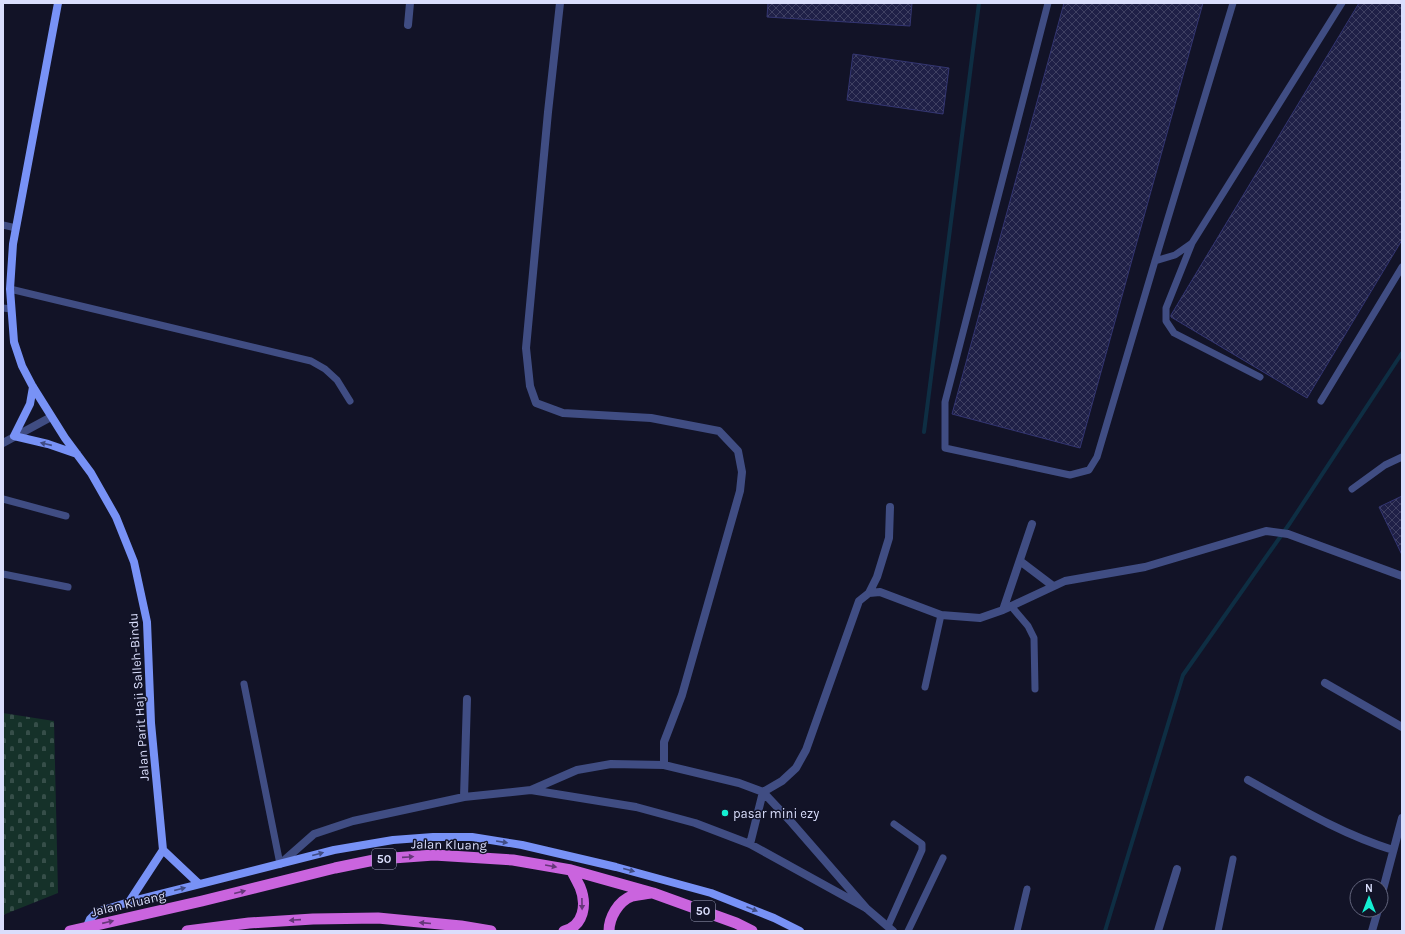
<svg xmlns="http://www.w3.org/2000/svg" width="1405" height="934" viewBox="0 0 1405 934" font-family="Karla,sans-serif">
<style>
.cemetery{fill:url(#cemetery-stones)}
.lines{fill:none;stroke-linecap:round;stroke-linejoin:round}
.stream{stroke:#0e2e43;stroke-width:4}
.building{fill:url(#building-cross-hatch);stroke:#333571}
.service{stroke:#404d83;stroke-width:7}
.minor{stroke:#404d83;stroke-width:8}
.secondary{stroke:#7892f6;stroke-width:8}
.trunk{stroke:#ca64de;stroke-width:11}
.oneway{fill:#404c84}
.oneway2{fill:#653779}
.poi-dot{fill:#14efd2;stroke:#121327;stroke-width:1.5}
.labels{text-anchor:middle;stroke-width:3;stroke-linejoin:round;paint-order:stroke}
.shield{fill:#121327;stroke:#9ea1bc;stroke-width:1}
.shield-label{font-size:12px;font-weight:bold;fill:#dadefc}
.street-label{font-size:13px;fill:#dadefc;stroke:#121327}
.poi-label{font-size:13px;fill:#dadefc;stroke:#121327;text-anchor:start}
</style>
<defs>
<pattern id="cemetery-stones" width="16" height="16" patternUnits="userSpaceOnUse"><rect width="16" height="16" fill="#153129"/><path d="M2 7V4a2 2 0 0 1 4 0v3zM10 15v-3a2 2 0 0 1 4 0v3z" fill="#364e49"/></pattern>
<pattern id="building-cross-hatch" width="8" height="8" patternUnits="userSpaceOnUse"><rect width="8" height="8" fill="#1f2047"/><path d="M0 0l8 8M0 8l8-8" fill="none" stroke="#3f4062"/></pattern>
</defs>
<rect width="100%" height="100%" fill="#121327"/>
<path class="cemetery" d="M3,713L54,721L58,893L3,915Z"/>
<g class="lines">
<path class="stream" d="M924,432L979,3
M1105,931L1183,675L1290,523L1402,353"/>
</g>
<path class="building" d="M768,3H912L910,26L767,17Z
M1064,3H1203L1080,448L952,414Z
M1359,3H1402V240L1307,398L1171,317V315Z
M853,54L949,68L943,114L847,100Z
M1402,496V555L1379,507Z"/>
<g class="lines">
<path class="service" d="M1048,3L945,402V448L1070,475L1089,470L1097,457L1155,261L1233,3
M3,225L16,228
M1192,243L1166,308V321L1174,333L1260,377
M1155,261L1175,255L1192,243L1342,3
M10,289L311,361L325,369L337,380L350,401
M3,308L11,309
M1321,401L1402,267
M1352,489L1385,465L1402,457
M3,499L66,516
M3,574L68,587
M1011,606L1028,626L1034,638L1035,689
M244,684L280,864
M925,687L941,615
M888,926L922,850V844L894,824
M908,931L943,858
M1017,931L1027,889
M1218,931L1233,859"/>
<path class="minor" d="M560,3L548,112L526,348L530,386L536,403L563,413L651,418L719,431L738,451L742,472L740,491L682,695L664,742V765
M408,25L410,3
M3,443L51,417
M1020,561L1053,586
M869,593L877,577L889,538L890,507
M1003,610L1032,524
M1325,683L1402,727
M1248,780C1295,806 1341,834 1393,850
M531,790L636,807L695,823L750,844L866,908L893,931
M464,797L467,699
M750,844L763,792L782,781L796,768L806,750L859,601L869,593L880,592L941,615L980,618L1003,610L1065,581L1145,567L1266,531L1288,534L1402,576
M280,864L314,834L353,821L464,797L531,790L577,770L611,764L664,765L739,783L763,792L792,823L866,908
M1381,897L1402,818
M1158,931L1177,869
M1372,931L1378,910"/>
<path class="secondary" d="M58,3L13,244L10,289L14,342L22,366L33,387L65,438L91,473L116,517L134,562L147,622L151,723L163,850L129,902L97,912L90,919L87,926
M33,387L30,404L14,436L48,444L77,454
M163,850L199,884
M129,902L334,850L393,840L433,837H472L522,845L616,867L711,893L774,918L800,931"/>
<path class="trunk" d="M70,931L202,901L335,868L379,859L434,855L513,860L571,870L653,893L736,923L752,931
M187,931L249,923L313,919L378,918L461,926L491,931
M564,931C584,926 587,904 580,887C577,881 574,875 571,870
M609,931C609,918 618,901 632,896C638,895 644,894 651,893"/>
</g>
<defs><path id="oneway-solid" d="M-6-.8H1V-3.2L6.5 0L1 3.2V.8H-6Z"/></defs>
<g class="oneway">
<use href="#oneway-solid" transform="translate(46 444) rotate(-167)"/>
<use href="#oneway-solid" transform="translate(502 842) rotate(9)"/>
<use href="#oneway-solid" transform="translate(318 854) rotate(-15)"/>
<use href="#oneway-solid" transform="translate(629 870) rotate(15)"/>
<use href="#oneway-solid" transform="translate(180 889) rotate(-14)"/>
<use href="#oneway-solid" transform="translate(752 909) rotate(22)"/>
</g>
<g class="oneway2">
<use href="#oneway-solid" transform="translate(408 857) rotate(-4)"/>
<use href="#oneway-solid" transform="translate(551 866) rotate(10)"/>
<use href="#oneway-solid" transform="translate(240 892) rotate(-14)"/>
<use href="#oneway-solid" transform="translate(582 904) rotate(89)"/>
<use href="#oneway-solid" transform="translate(295 920) rotate(176)"/>
<use href="#oneway-solid" transform="translate(108 922) rotate(-13)"/>
<use href="#oneway-solid" transform="translate(425 923) rotate(-175)"/>
</g>
<circle class="poi-dot" cx="725" cy="813" r="4"/>
<g class="labels">
<g class="shield">
<rect x="372" y="849" width="24" height="20" rx="3"/>
<rect x="691" y="901" width="24" height="20" rx="3"/>
</g>
<g class="shield-label">
<text x="384" y="863">50</text>
<text x="703" y="915">50</text>
</g>
<g class="street-label">
<text transform="translate(138 697) rotate(-94)" y="5">Jalan Parit Haji Salleh-Bindu</text>
<text transform="translate(449 844) rotate(1)" y="5">Jalan Kluang</text>
<text transform="translate(128 903) rotate(-13)" y="5">Jalan Kluang</text>
</g>
<g class="poi-label">
<text x="733" y="818">pasar mini ezy</text>
</g>
</g>
<rect width="1405" height="934" fill="none" stroke="#dadefc" stroke-width="8"/>
<g transform="translate(1369 898)"><circle r="19" fill="#121327" stroke="#62647c"/>
<path d="M0-3L7 15L0 10L-7 15Z" fill="#14efd2"/>
<text y="-6" font-size="11" font-weight="bold" text-anchor="middle" fill="#dadefc">N</text>
</g>
</svg>
